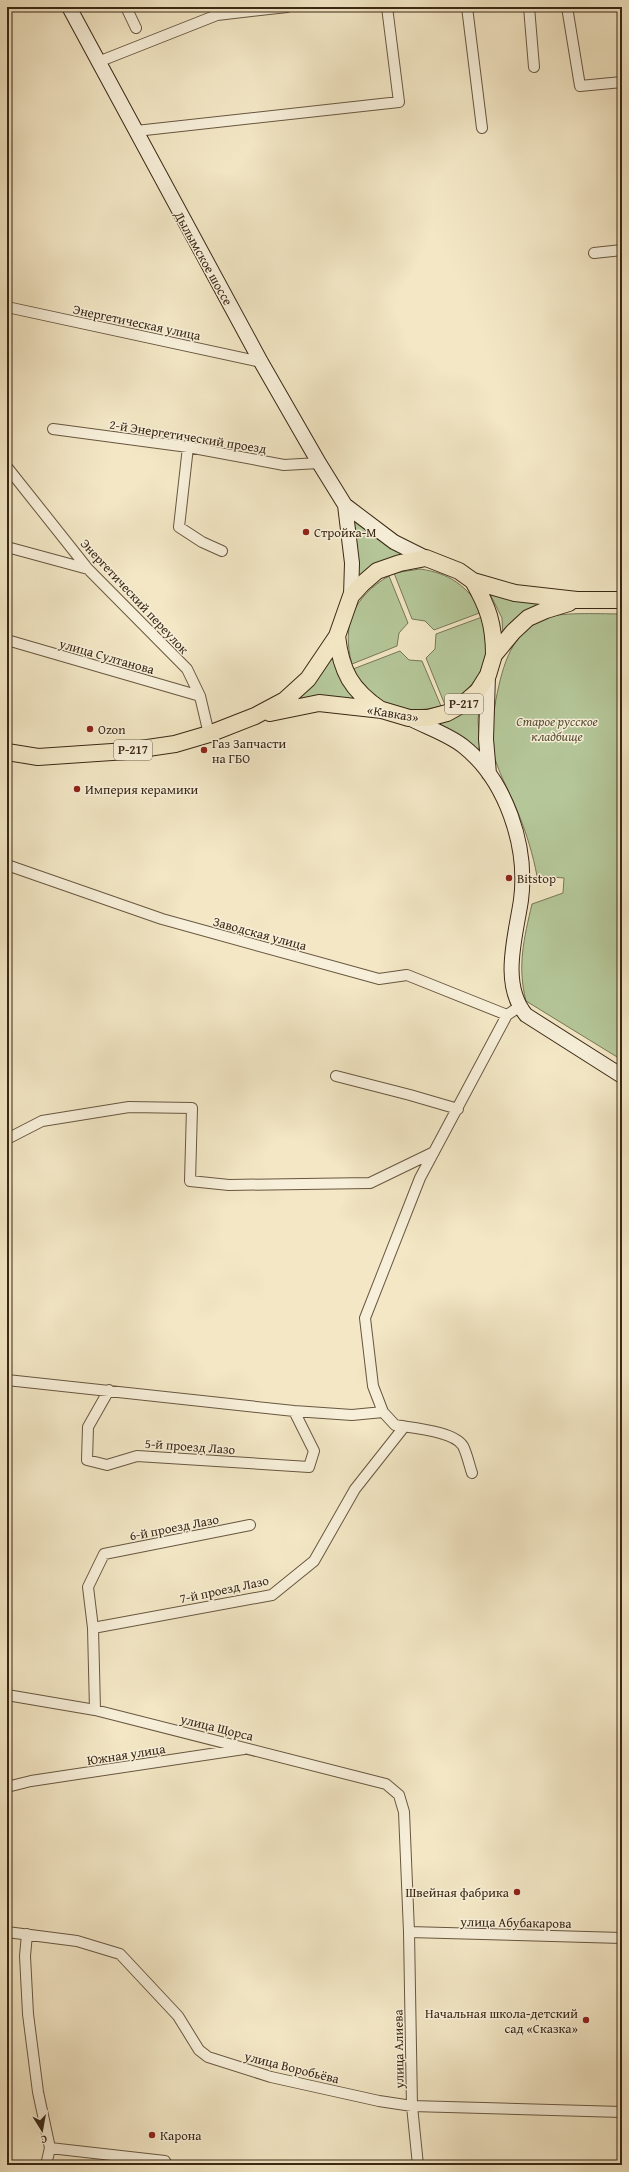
<svg xmlns="http://www.w3.org/2000/svg" width="629" height="2172" viewBox="0 0 629 2172" font-family="'Gentium Book Plus',serif">
<style>
.green{fill:#b5c799;stroke:#787756}
.lines{fill:none;stroke-linecap:round;stroke-linejoin:round}
.minor-casing{stroke:#685740;stroke-width:12}
.secondary-casing{stroke:#3a2714;stroke-width:16}
.trunk-casing{stroke:#3a2714;stroke-width:18}
.minor{stroke:#f7efd9;stroke-width:10}
.secondary{stroke:#f7efd9;stroke-width:14}
.trunk{stroke:#f3e7c5;stroke-width:16}
.poi-dot{fill:#8f2418;stroke:#f7efd9;stroke-width:1.5}
.labels{text-anchor:middle;stroke-width:3;stroke-linejoin:round;paint-order:stroke}
.shield{fill:#f7efd9;stroke:#73634f;stroke-width:1}
.shield-label{font-size:12px;font-weight:bold;fill:#3a2714}
.street-label{font-size:13px;fill:#3a2714;stroke:#f7efd9}
.poi-label{font-size:13px;fill:#3a2714;stroke:#f7efd9;text-anchor:start}
.park-label{font-size:13px;font-style:italic;fill:#594f35;stroke:#f7efd9}
</style>
<rect width="100%" height="100%" fill="#f3e7c5"/>
<filter id="stains"><feTurbulence type="fractalNoise" baseFrequency=".005" numOctaves="4"/><feColorMatrix values="0 0 0 0 .2 0 0 0 0 .09 0 0 0 0 .02 0 0 0 .5 -.17"/></filter>
<radialGradient id="worn" r=".72"><stop offset=".6" stop-color="#630" stop-opacity="0"/><stop offset="1" stop-color="#630" stop-opacity=".3"/></radialGradient>
<path class="green" d="M356,521L377,539L409,554L356,582L353,524Z
M420,569C449,573 468,586 482,612L434,630L425,621L412,619L394,573Z
M389,576L408,623L399,633L397,646L352,664C341,625 354,596 389,576Z
M489,592L549,602L503,638L502,618Z
M622,614V1060L526,1001C517,966 524,938 532,904L563,893L564,878L537,876C533,855 527,835 519,815C512,797 501,778 495,759C489,739 493,719 496,699C503,665 511,630 549,617C563,612 605,614 622,614Z
M482,617C484,626 486,634 487,642C488,671 468,693 445,705L426,658L435,649L436,634Z
M333,649L341,680L357,701L287,705Z
M400,651L409,660L422,661L441,706C402,717 372,704 353,669Z
M480,697L478,720L480,747L476,750L435,724Z"/>
<g class="lines">
<g class="minor-casing">
<path id="minor" d="M126,7L136,28
M467,7L482,128
M529,7L534,67
M567,7L580,86L622,82
M98,62L217,15L287,7
M136,131L399,102L387,7
M594,253L622,250
M7,307L261,362
M53,429L188,447L284,465L319,463
M188,447L179,527L202,542L222,551
M7,467L88,569L187,669L200,696L209,734
M7,547L88,569
M7,640L200,696
M7,865L162,919L379,979L407,975L507,1015
M336,1076L410,1095L458,1109
M7,1139L42,1121L129,1107L192,1108L190,1181L229,1185L370,1183L432,1153
M7,1380L294,1411L352,1415L383,1412
M109,1390L88,1427L87,1460L107,1465L137,1456L309,1467L314,1451L294,1411
M472,1473C469,1464 467,1454 463,1446C454,1431 412,1428 395,1425L383,1412L373,1386L365,1318L420,1178L507,1015L519,1007
M250,1525L104,1554L88,1587L93,1628L272,1595L314,1561L355,1489L404,1427
M93,1628L95,1710
M7,1695L95,1710L386,1784L399,1795L404,1812L409,1932L412,2106L418,2165
M7,1787L31,1781L244,1749
M7,1932L77,1941L120,1954L178,2016L199,2050L208,2057L271,2077L379,2101L412,2106L622,2112
M409,1932L622,1938
M27,1934L25,1956L28,2014L38,2092L50,2148L46,2165
M50,2148L165,2161L167,2165"/>
</g>
<g class="secondary-casing">
<path id="secondary" d="M69,7L261,362L319,463L345,505L394,542L426,558
M345,505L352,563L351,596
M488,675L486,739L489,774
M409,718C426,727 448,734 463,746C506,780 528,846 521,900C516,935 500,984 526,1015L622,1076"/>
</g>
<g class="trunk-casing">
<path id="trunk" d="M473,581C488,607 494,624 494,655
M337,636C341,671 351,690 381,710
M270,713L319,703L382,710L409,718H428L447,713L463,704L478,691L488,675L494,655L513,632L528,618L546,610L569,603
M7,752L38,757L127,751L175,744L209,734L255,716L285,700L308,679L337,636L351,596L362,584L377,571L400,563L426,558L459,571L473,581L515,593L577,600H622"/>
</g>
<use href="#minor" class="minor"/>
<use href="#secondary" class="secondary"/>
<use href="#trunk" class="trunk"/>
</g>
<g class="poi-dot">
<circle cx="306" cy="532" r="4"/>
<circle cx="90" cy="729" r="4"/>
<circle cx="204" cy="750" r="4"/>
<circle cx="77" cy="789" r="4"/>
<circle cx="509" cy="878" r="4"/>
<circle cx="517" cy="1892" r="4"/>
<circle cx="586" cy="2020" r="4"/>
<circle cx="152" cy="2135" r="4"/>
</g>
<g class="labels">
<g class="shield">
<rect x="445" y="694" width="38" height="20" rx="3"/>
<rect x="114" y="740" width="38" height="20" rx="3"/>
</g>
<g class="shield-label">
<text x="464" y="708">Р-217</text>
<text x="133" y="754">Р-217</text>
</g>
<g class="street-label">
<text transform="translate(204 258) rotate(61)" y="5">Дылымское шоссе</text>
<text transform="translate(137 322) rotate(12)" y="5">Энергетическая улица</text>
<text transform="translate(188 436) rotate(9)" y="5">2-й Энергетический проезд</text>
<text transform="translate(135 596) rotate(47)" y="5">Энергетический переулок</text>
<text transform="translate(107 656) rotate(16)" y="5">улица Султанова</text>
<text transform="translate(393 713) rotate(9)" y="5">«Кавказ»</text>
<text transform="translate(260 933) rotate(15)" y="5">Заводская улица</text>
<text transform="translate(190 1446) rotate(4)" y="5">5-й проезд Лазо</text>
<text transform="translate(174 1527) rotate(-11)" y="5">6-й проезд Лазо</text>
<text transform="translate(224 1589) rotate(-12)" y="5">7-й проезд Лазо</text>
<text transform="translate(217 1727) rotate(14)" y="5">улица Щорса</text>
<text transform="translate(126 1754) rotate(-9)" y="5">Южная улица</text>
<text transform="translate(516 1922) rotate(1)" y="5">улица Абубакарова</text>
<text transform="translate(398 2049) rotate(-91)" y="5">улица Алиева</text>
<text transform="translate(292 2067) rotate(14)" y="5">улица Воробьёва</text>
</g>
<g class="poi-label">
<text x="314" y="537">Стройка-М</text>
<text x="98" y="734">Ozon</text>
<text x="212" y="748">Газ Запчасти<tspan x="212" dy="15">на ГБО</tspan></text>
<text x="85" y="794">Империя керамики</text>
<text x="517" y="883">Bitstop</text>
<text x="509" y="1897" text-anchor="end">Швейная фабрика</text>
<text x="578" y="2018" text-anchor="end">Начальная школа-детский<tspan x="578" dy="15">сад «Сказка»</tspan></text>
<text x="160" y="2140">Карона</text>
</g>
<g class="park-label">
<text x="557" y="726">Старое русское<tspan x="557" dy="15">кладбище</tspan></text>
</g>
</g>
<rect width="629" height="2172" fill="none" stroke="#f3e7c5" stroke-width="24"/>
<rect x="8" y="8" width="613" height="2156" fill="none" stroke="#3a2714" stroke-width="2"/>
<rect x="12" y="12" width="605" height="2148" fill="none" stroke="#3a2714"/>
<g transform="translate(42 2130) rotate(169)" stroke="#f7efd9" stroke-width="3" paint-order="stroke">
<path d="M0-3L7 15L0 10L-7 15Z" fill="#3a2714"/>
<text y="-6" font-size="11" font-weight="bold" text-anchor="middle" fill="#3a2714">С</text>
</g>
<rect width="100%" height="100%" filter="url(#stains)"/>
<rect width="100%" height="100%" fill="url(#worn)"/>
</svg>
